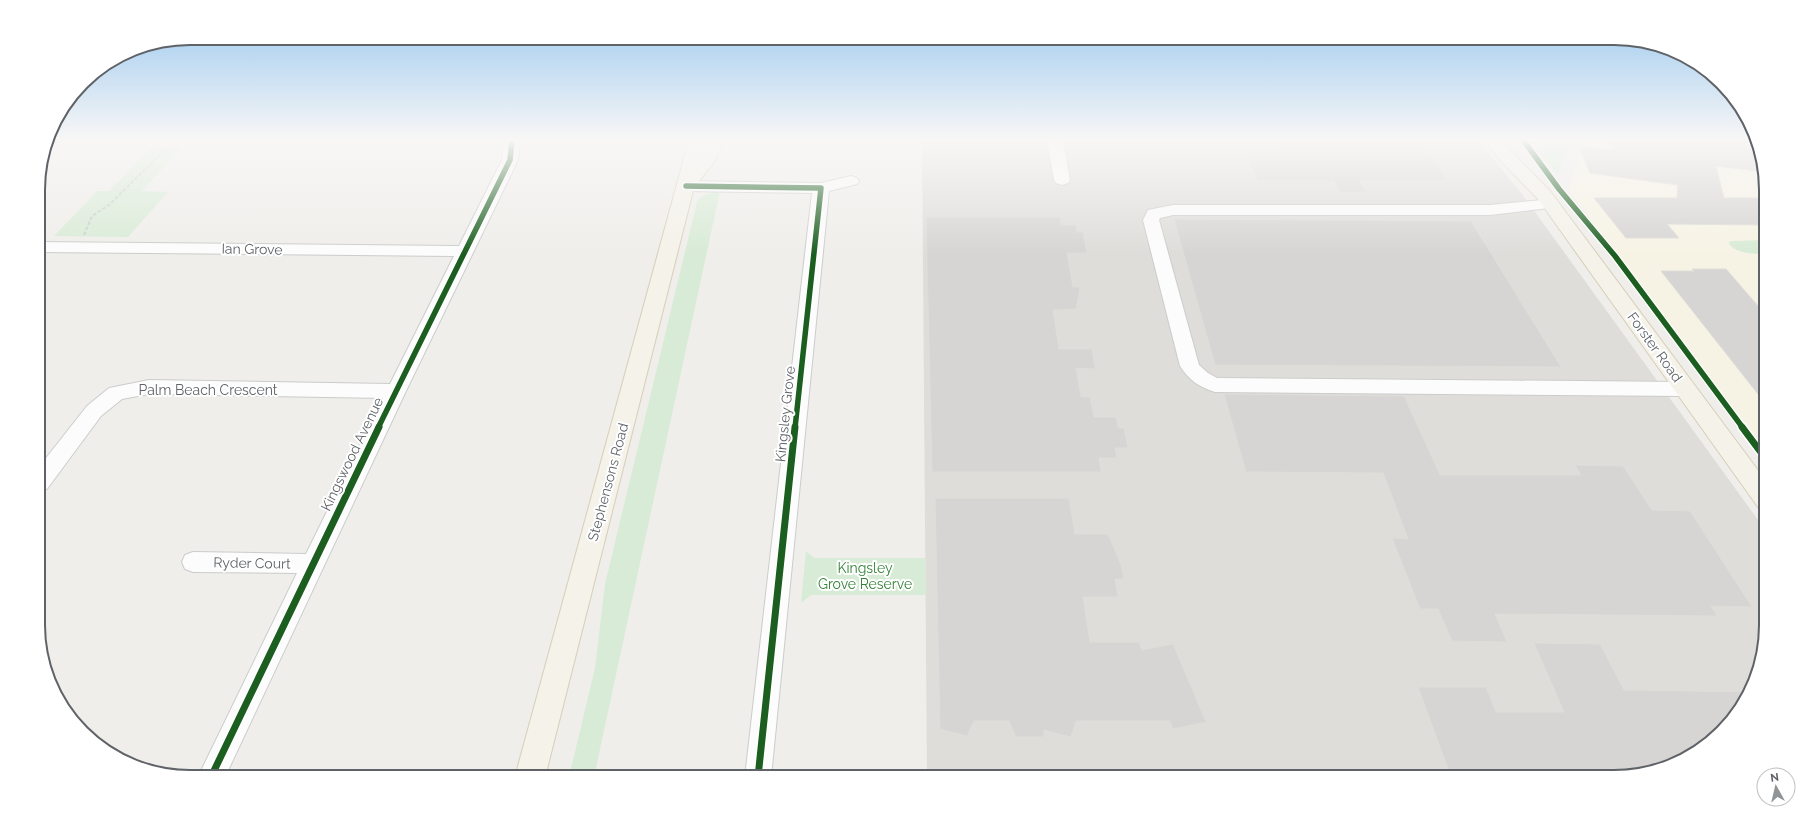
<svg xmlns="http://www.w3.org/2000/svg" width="1804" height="815" viewBox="0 0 1804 815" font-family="Raleway,sans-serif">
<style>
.commercial{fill:#f7f3e4}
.industrial{fill:#dfddda}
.green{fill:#d8ebd6}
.building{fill:#d6d5d3;stroke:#deddd9}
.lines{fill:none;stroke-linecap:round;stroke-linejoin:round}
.minor-casing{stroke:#cbcccc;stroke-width:2}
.major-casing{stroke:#d7ceb8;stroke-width:2}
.path{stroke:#cacfcc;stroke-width:2;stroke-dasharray:3.5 2;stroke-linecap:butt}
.minor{fill:#fdfcfc;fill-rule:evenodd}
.major{fill:#f4f2e9;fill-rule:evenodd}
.cycleway-far1-casing{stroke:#fff;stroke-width:8}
.cycleway-casing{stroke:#fff;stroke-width:10}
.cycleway-far1{stroke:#1b5e20;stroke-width:5.5}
.cycleway{stroke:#1b5e20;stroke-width:7}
.labels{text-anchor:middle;stroke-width:4;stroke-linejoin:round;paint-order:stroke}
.street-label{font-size:14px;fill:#5f6368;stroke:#fff}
.park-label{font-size:14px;fill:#348238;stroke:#fff}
.rim{fill:none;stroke:#5f6368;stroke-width:2}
</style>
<rect width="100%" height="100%" fill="#efeeea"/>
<path class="commercial" d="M1585,140H1757L1765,170L1766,452L1569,191Z"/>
<path class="industrial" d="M922,140H1478L1522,194L1766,531V625L1755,683L1735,717L1706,746L1663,769L1624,777H927Z"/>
<path class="green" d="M1537,140H1570L1558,175L1535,146Z
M150,148H181L142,191L168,192L128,237L54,236L97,191H109Z
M720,191L594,777H569L595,668L605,584L697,202C703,193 710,193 720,191Z
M1765,240V255C1753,253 1737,254 1729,244V242L1732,241Z
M806,551L814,558H925L926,595H811L801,603Z"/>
<path class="building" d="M1276,140H1421L1447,180H1359L1366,192H1340L1334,181H1258L1245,151L1281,150Z
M1609,140H1757L1765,172L1716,166L1724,198H1765V225L1667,224L1679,238H1626L1594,198H1677L1678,185L1590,173L1579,147L1613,150Z
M926,217H1060L1061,225H1076L1077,232H1083L1087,253H1067L1073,287H1080L1076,309L1053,310L1059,349H1092L1095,369L1076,368L1081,397H1090L1094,417H1116L1118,428H1124L1128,448H1115L1117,458H1099L1101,472H932Z
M1174,219L1471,221L1561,367L1215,365Z
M1692,269H1726L1765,314V403L1661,271H1694Z
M1224,394L1404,396L1440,475H1581L1575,465L1623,466L1652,510L1690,511L1752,607L1711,606L1717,616L1495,614L1507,642L1452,641L1438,609H1420L1392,538L1408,539L1383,473L1246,472Z
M935,498H1069L1075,534H1108L1121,565L1124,579H1115L1118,597H1083L1090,642H1139L1142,650L1173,644L1206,722L1173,729L1170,721H1076L1071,737L1044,730V737H1016L1009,721H974L967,736L940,729Z
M1534,643L1600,644L1624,690L1750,692L1735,717L1706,746L1663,769L1624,777H1451L1418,687H1486L1496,712H1564Z"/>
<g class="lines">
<g class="minor-casing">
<path id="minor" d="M504,140H520L518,160L406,391L225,777H198L297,573L193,572L185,569L182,562L185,555L193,552L306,554L383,398L149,394L122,399L101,416L47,489L39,491V467L87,406L109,388L149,380L390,384L454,256L38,252V242L459,246L502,160Z
M1047,140H1063L1070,180L1068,183L1062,185L1056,183L1054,180Z
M851,176L857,178L859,181L857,184L829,191L771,777H745L812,193L686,191L680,189L678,186L680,183L686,181L821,183Z
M1551,199L1557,201L1559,204L1557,207L1490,215H1173L1160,218L1159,220L1199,365L1208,373L1217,378L1685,382L1692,384L1695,389L1692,394L1685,396L1215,392C1199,387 1189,380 1180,366L1143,220L1148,210L1173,205H1490Z"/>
</g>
<g class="major-casing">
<path id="major" d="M689,140H705L703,149L708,140H724L715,161L694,187L545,777H515Z
M1486,140H1503L1510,150L1550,191L1766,481V510L1758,507L1538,199L1498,158Z"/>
</g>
<path class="path" d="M84,235L92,216L109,205L175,140"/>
<use href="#minor" class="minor"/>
<use href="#major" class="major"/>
<g class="cycleway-far1-casing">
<path id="cycleway-far1" d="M1523,140L1559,189L1615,256L1743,428
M686,186L821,188L795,428
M378,428L510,160L512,140"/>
</g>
<g class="cycleway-casing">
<path id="cycleway" d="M1742,427L1766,459
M211,777L379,427
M758,777L795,427"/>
</g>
<use href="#cycleway-far1" class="cycleway-far1"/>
<use href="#cycleway" class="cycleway"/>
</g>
<linearGradient id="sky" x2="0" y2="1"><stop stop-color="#97c6ef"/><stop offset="0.55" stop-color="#f8f7f6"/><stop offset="1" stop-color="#f8f7f6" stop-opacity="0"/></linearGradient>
<rect width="1804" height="254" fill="url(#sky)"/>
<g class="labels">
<g class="street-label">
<text transform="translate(252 249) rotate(1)" y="5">Ian Grove</text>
<text transform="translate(1655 347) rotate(54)" y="5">Forster Road</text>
<text x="208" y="395">Palm Beach Crescent</text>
<text transform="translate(785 414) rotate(-84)" y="5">Kingsley Grove</text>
<text transform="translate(352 454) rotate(-64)" y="5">Kingswood Avenue</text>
<text transform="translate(608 482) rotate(-75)" y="5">Stephensons Road</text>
<text transform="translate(252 563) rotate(1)" y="5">Ryder Court</text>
</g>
<g class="park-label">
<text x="865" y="573">Kingsley<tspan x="865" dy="16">Grove Reserve</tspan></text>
</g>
</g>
<path d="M0 0H1804V815H0ZM190 45H1614A145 145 0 0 1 1759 190V625A145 145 0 0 1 1614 770H190A145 145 0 0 1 45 625V190A145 145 0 0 1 190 45Z" fill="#fff" fill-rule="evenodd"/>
<path class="rim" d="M190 45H1614A145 145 0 0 1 1759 190V625A145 145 0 0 1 1614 770H190A145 145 0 0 1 45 625V190A145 145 0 0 1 190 45Z"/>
<g transform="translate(1776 787) rotate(352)"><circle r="19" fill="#ffffff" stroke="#bfc1c3"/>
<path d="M0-3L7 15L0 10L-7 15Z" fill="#919496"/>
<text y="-6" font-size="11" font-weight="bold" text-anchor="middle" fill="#5f6368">N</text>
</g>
</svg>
